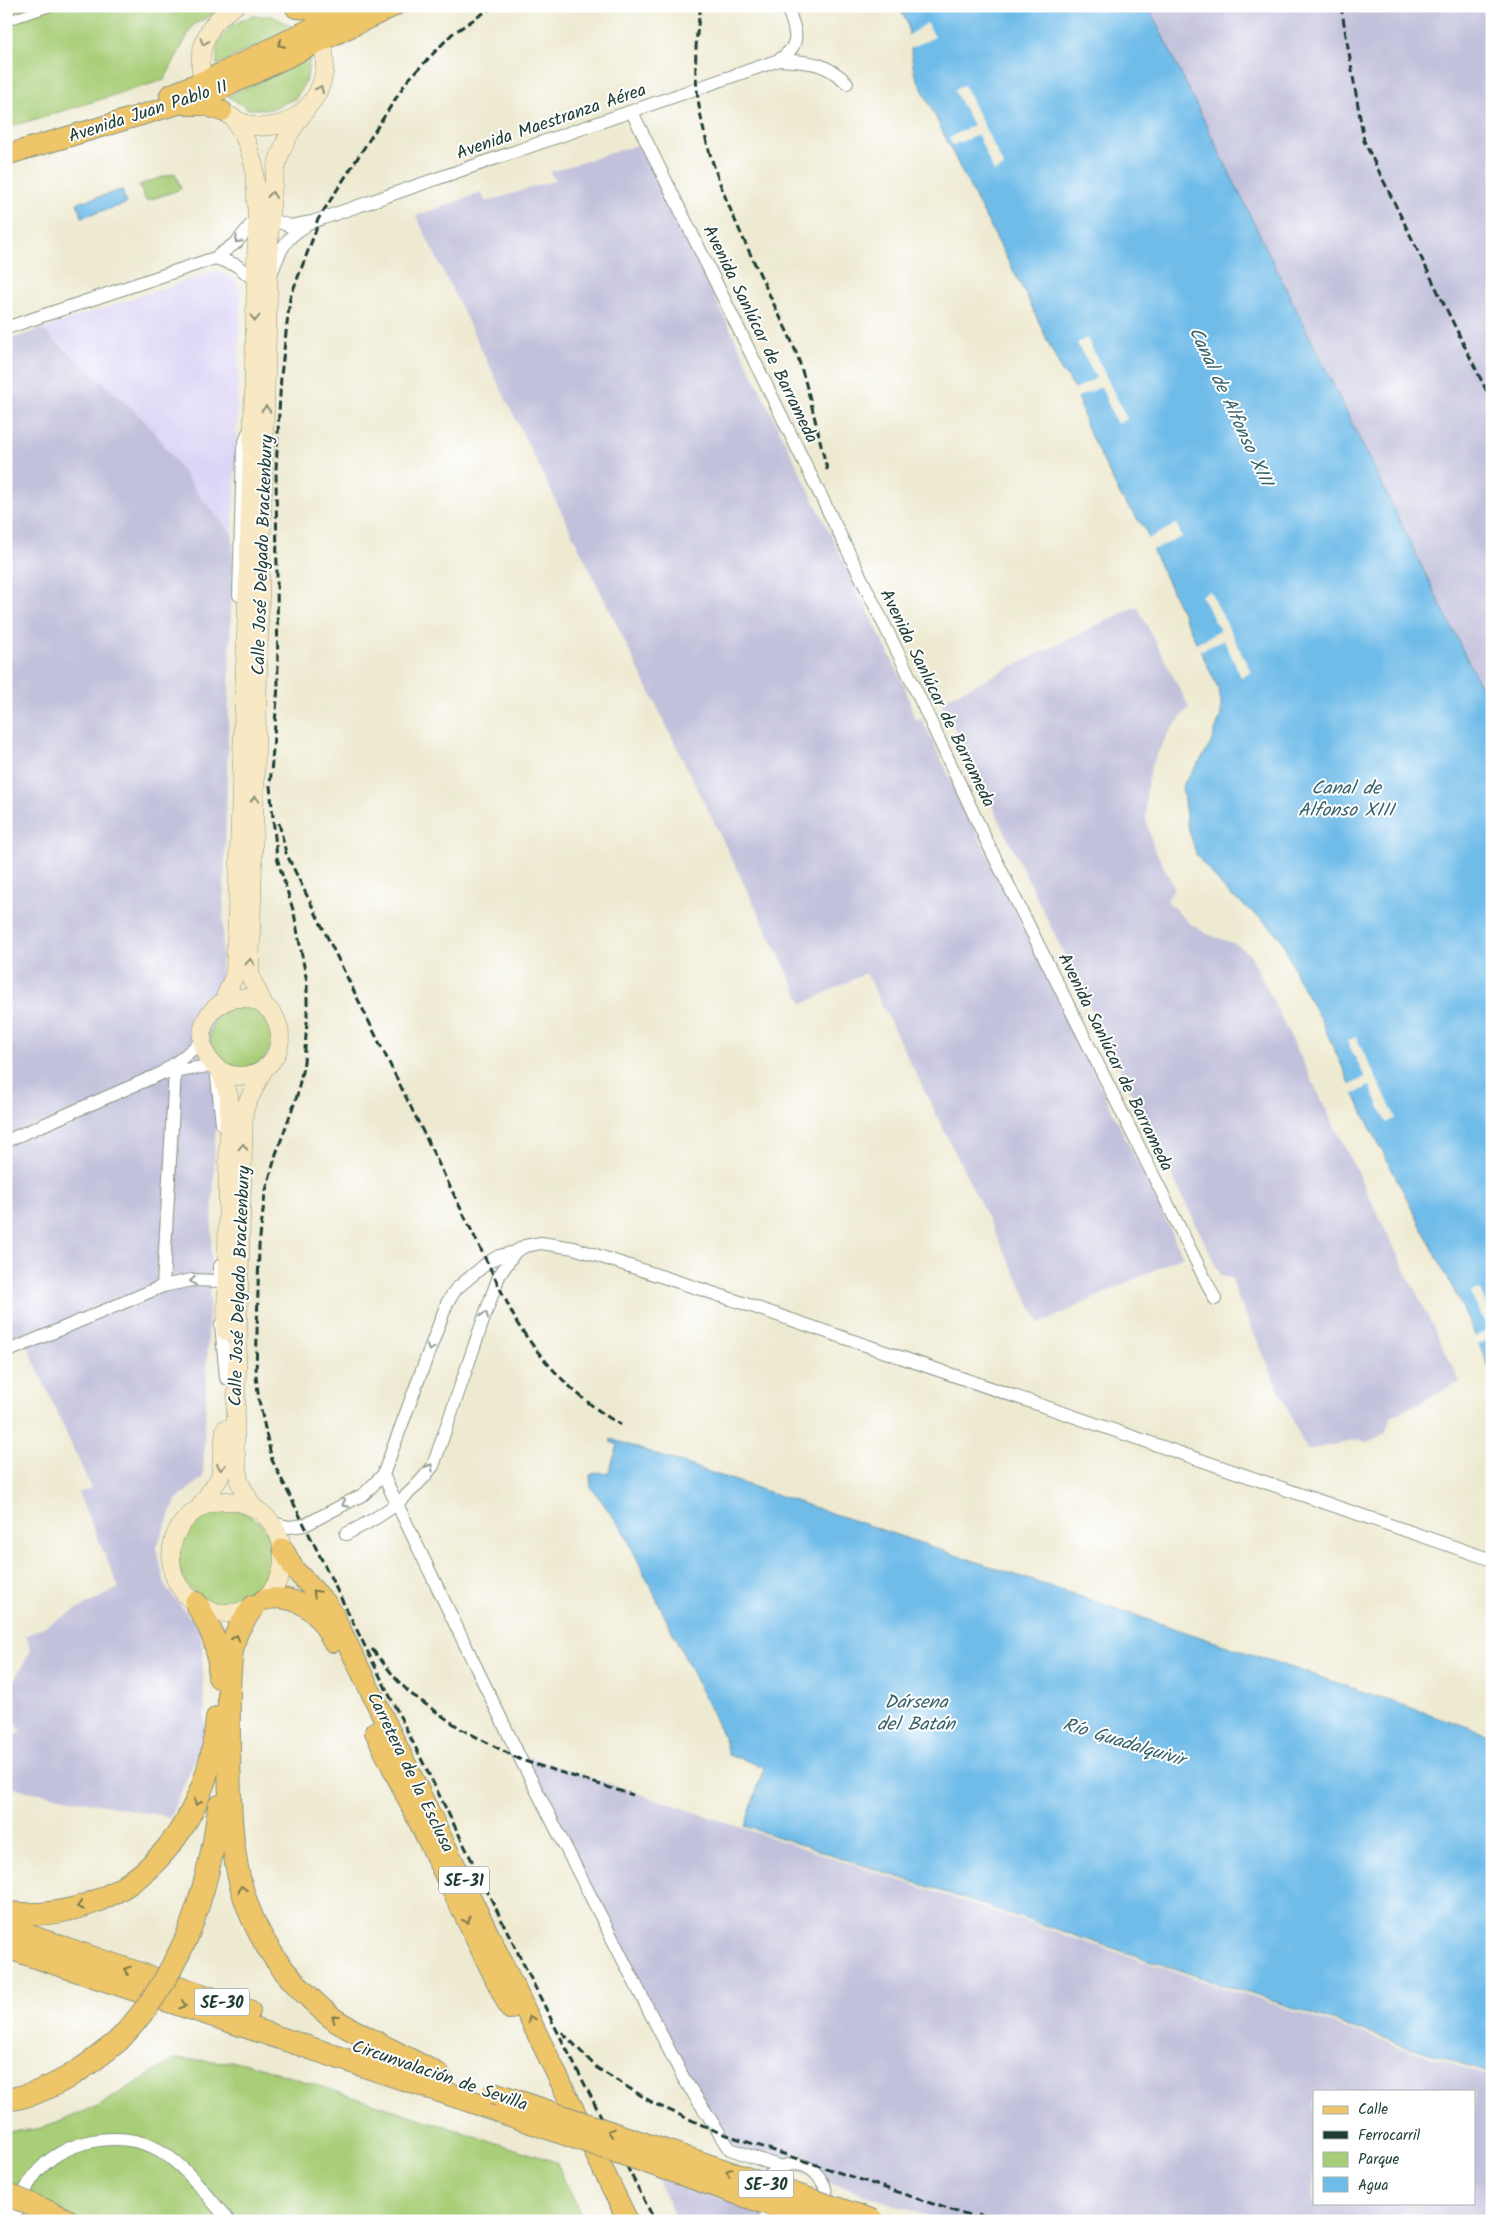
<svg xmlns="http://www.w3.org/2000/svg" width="1498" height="2227" viewBox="0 0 1498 2227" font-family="Kalam,sans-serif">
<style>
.built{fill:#ddd5f6}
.industrial{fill:#c2c1dc;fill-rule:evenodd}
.green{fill:#a9ce78;stroke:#648656}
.water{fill:#70bce9;stroke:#487c8e}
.pier{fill:#eeead2}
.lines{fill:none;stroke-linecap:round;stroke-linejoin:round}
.pedestrian-casing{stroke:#869483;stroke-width:11}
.minor-casing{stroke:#869483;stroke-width:14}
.secondary-casing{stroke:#869483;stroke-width:19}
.primary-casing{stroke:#869483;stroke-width:22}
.trunk-casing{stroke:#869483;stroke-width:22}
.motorway-casing{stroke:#869483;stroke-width:24}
.pedestrian{stroke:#fff;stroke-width:9}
.minor{stroke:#fff;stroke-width:12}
.secondary{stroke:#f8e8c3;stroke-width:18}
.primary{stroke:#eec569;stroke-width:20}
.trunk{stroke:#eec569;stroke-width:20}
.motorway{stroke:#eec569;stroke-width:22}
.rail{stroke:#1f3d34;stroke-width:3;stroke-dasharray:8 4;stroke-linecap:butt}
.motorway-bridge-casing{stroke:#869483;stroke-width:24;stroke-linecap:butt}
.motorway-bridge{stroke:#eec569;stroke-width:22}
.oneway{stroke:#8c927c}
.oneway2{stroke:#7c7a4c}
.oneway3{stroke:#8f9e9a}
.labels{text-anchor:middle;stroke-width:4;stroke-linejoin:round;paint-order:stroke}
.shield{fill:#fff;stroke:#627771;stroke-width:1}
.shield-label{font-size:16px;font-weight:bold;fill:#1f3d34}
.street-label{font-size:18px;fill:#1f3d34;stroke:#fff}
.water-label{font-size:19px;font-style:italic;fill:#37636a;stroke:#fff}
</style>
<rect width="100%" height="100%" fill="#fff"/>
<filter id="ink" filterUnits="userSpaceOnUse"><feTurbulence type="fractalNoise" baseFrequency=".02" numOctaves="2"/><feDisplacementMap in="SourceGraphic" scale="10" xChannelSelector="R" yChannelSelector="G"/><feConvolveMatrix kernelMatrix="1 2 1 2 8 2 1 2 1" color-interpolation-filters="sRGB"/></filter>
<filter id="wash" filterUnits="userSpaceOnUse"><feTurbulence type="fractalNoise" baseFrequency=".0096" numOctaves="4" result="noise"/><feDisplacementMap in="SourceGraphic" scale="20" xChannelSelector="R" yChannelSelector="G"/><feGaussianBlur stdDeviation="1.12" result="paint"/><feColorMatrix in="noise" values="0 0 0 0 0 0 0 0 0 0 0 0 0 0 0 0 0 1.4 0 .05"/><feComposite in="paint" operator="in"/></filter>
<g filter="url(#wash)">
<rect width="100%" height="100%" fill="#eeead2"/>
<path class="built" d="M215,271L226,274L236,281L241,291L233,535L200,496L162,442L121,398L41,329Z"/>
<path class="industrial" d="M1148,6H1489L1492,12V711Z
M640,144L905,687L915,720L921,718L1183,1256L1040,1324L866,973L803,1004L416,216L481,193L486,202L555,180L550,172Z
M41,329L121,398L147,423L162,442L200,496L233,535L224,894L203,1477L176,1500L156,1548L166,1588L201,1630L206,1734L170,1817L6,1787V1741L21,1732L6,1707V1694L31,1651L26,1636L119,1588L78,1493L91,1488L25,1341L6,1348V341Z
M1137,606L1189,707L1167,735L1151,766L1146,791V820L1154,848L1174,887L1167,901L1188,922L1207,934L1238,945L1251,956L1460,1382L1391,1417L1385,1433L1368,1442L1359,1440L1306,1450L1238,1298L1232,1278L1221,1276L941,701Z
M529,1757L1492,2077V2221H942L735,2150L689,2081L527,1764ZM1314,2091H1474V2203H1314Z
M656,2176L789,2221H677Z"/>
<path class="green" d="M6,6H229L193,25L164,80L6,128Z
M252,16H272L293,27L217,65V44L232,25Z
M310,58L307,78L296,98L271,109H248L228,96Z
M175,173L181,189L146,201L139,185Z
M210 1037a31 31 0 1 1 62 0a31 31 0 1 1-62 0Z
M178 1557a48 48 0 1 1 96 0a48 48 0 1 1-96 0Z
M175,2059L247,2063L556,2162L584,2221H6V2132L38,2129L98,2106Z"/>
<path class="water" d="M897,6H1148L1492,710V1373L1460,1302L1367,1121L1321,1020L1298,979L1282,940L1268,924L1229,894L1197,856L1187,824L1182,786L1204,755L1211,743L1221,715V701L1218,688L1153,551L1145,529L1121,497L1086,426L1080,402L1069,379L1062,372L1030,303L962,172L914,72L907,21Z
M122,190L126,204L82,217L77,203Z
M611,1439L1492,1735V2074L745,1826L764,1767L728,1754L724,1738L623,1530L591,1487L590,1475L598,1472L608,1474L618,1445L610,1442Z"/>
<path class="pier" d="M927,23L935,37L908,49L906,37Z
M964,85L1004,167L994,172L978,135L953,145L949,138L973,125L954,90Z
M1087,338L1127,419L1117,424L1101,387L1076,398L1072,391L1096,378L1077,343Z
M1176,524L1182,537L1150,551L1146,540Z
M1210,591L1251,672L1241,677L1224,640L1200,651L1196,644L1220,631L1201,595Z
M1356,1037L1396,1118L1387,1123L1370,1086L1352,1094L1349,1086L1365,1077L1347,1041Z
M1479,1289L1492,1317V1338L1477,1345L1473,1338L1488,1329L1470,1293Z"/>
</g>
<g filter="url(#ink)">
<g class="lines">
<g class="pedestrian-casing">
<path id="pedestrian" d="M6,21L52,6"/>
</g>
<g class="minor-casing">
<path id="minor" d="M779,60C808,62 824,61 847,83
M632,112L905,667L986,840L1215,1299
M270,219L290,226L312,222L779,60C804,43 795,31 787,6
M215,258L236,265L256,281
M272,272C279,252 286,237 304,227
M6,328L215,258L237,242L257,217
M239,595L243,448L248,433
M167,1073L214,1065
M217,1077L222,1124
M6,1141L160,1074L181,1059L203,1040
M163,1286L192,1280L220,1281V1266
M221,1324L226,1378
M6,1352L163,1286L175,1071
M383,1475L521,1760L684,2079L730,2149L781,2167
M273,1523L289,1527L305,1525L364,1494L383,1475L447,1303L456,1289L487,1263L499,1256L515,1252L525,1246L541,1243L574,1248L731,1299L1492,1560
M346,1534C383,1516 408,1499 433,1466L486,1312L499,1276L515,1252
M13,2221C19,2205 24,2189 34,2176C60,2140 120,2128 159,2150C187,2167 208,2197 229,2221
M771,2221C737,2184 795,2140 821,2180C827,2188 828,2200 824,2209"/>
</g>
<g class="secondary-casing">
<path id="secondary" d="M207,92C192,59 204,24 235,6
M230,116C285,152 347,90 317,30
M202 1037a39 39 0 1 1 78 0a39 39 0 1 1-78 0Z
M222,1004L235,974L253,419L257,217L254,166L247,143L234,119
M265,1007L250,976L270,219C272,194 273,168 284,145C289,132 299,120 307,108
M220,1070L229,1096L226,1331
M171 1557a56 56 0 1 1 112 0a56 56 0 1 1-112 0Z
M253,1507L239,1481L235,1444L244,1109L265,1067
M199,1508L220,1477L225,1429"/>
</g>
<g class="primary-casing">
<path id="primary" d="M296,8L330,10L347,7
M170,95L222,73L356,6
M188,105H205L222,111
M6,155L209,95L394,6"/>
</g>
<g class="trunk-casing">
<path id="trunk" d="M283,1549L294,1569L327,1604L334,1616L628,2221
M263,1600C299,1592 319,1612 333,1642
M375,1732L510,2009"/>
</g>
<g class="motorway-casing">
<path id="motorway" d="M196,1603C210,1626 221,1649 219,1677
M254,1606C247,1615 240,1624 236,1635C227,1659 229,1716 229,1744C230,1835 229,1913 296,1984C309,1997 323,2012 338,2022C371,2041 406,2057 439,2075
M6,1913C126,1926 209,1832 217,1718
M6,1928L249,2011
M186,1939C203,1896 214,1853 219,1806
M6,1947L503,2112
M6,2100C50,2094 85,2068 118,2041
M42,2209L69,2221"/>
</g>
<use href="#pedestrian" class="pedestrian"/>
<use href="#minor" class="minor"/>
<use href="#secondary" class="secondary"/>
<use href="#primary" class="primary"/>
<use href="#trunk" class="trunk"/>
<use href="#motorway" class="motorway"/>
<path class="rail" d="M494,6L452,34L407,81L317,221L316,230L290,298L281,376L276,469L278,686L270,786L277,858L294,913L307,982V1022L304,1062L297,1096L276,1154L265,1194L259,1246L256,1376L259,1401L272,1460L551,2019L655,2221
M701,6C680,117 725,199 770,296C779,316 790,335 797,355C810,393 818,434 828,473
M1341,6L1364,141L1492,402
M279,823L286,853L517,1323C544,1364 577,1399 621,1425
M372,1649L397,1680L411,1694L461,1729L521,1760L633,1795
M562,2032L597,2068L653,2103L718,2132L984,2221
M978,2214L999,2221"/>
<g class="motorway-bridge-casing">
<path id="motorway-bridge" d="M118,2041C151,2006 165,1982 186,1939
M493,2093L874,2221
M504,2113L818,2221
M6,2194L42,2209"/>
</g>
<use href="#motorway-bridge" class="motorway-bridge"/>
</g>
<defs><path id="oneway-chevron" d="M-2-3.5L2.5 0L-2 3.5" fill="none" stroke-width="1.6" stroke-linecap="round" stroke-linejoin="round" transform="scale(1.25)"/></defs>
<g class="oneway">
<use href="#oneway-chevron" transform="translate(204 42) rotate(109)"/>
<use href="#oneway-chevron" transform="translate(320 89) rotate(-65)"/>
<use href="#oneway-chevron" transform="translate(272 195) rotate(-84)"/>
<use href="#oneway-chevron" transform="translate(255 318) rotate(91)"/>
<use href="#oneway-chevron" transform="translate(266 409) rotate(-88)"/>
<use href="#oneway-chevron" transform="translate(255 799) rotate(-88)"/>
<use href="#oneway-chevron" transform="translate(250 962) rotate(-88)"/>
<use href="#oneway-chevron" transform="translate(243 1147) rotate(-88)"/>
<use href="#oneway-chevron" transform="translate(221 1467) rotate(98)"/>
</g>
<g class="oneway2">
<use href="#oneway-chevron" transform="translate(281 44) rotate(154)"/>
<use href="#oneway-chevron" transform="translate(316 1593) rotate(-135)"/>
<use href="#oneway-chevron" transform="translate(236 1638) rotate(-73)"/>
<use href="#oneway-chevron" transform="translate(197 1802) rotate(115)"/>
<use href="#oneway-chevron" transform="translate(242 1889) rotate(-105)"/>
<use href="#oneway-chevron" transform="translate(80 1906) rotate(164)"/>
<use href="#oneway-chevron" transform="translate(467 1920) rotate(64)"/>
<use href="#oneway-chevron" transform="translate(127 1970) rotate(-161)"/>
<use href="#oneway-chevron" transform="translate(183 2005) rotate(18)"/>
<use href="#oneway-chevron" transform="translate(335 2018) rotate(-143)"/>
<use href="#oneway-chevron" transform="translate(531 2019) rotate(-116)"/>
<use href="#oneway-chevron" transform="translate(611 2132) rotate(-162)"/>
<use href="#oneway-chevron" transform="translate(729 2172) rotate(-161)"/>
</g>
<g class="oneway3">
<use href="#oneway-chevron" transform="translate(238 240) rotate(134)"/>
<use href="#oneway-chevron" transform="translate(193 1281) rotate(176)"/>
<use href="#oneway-chevron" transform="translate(485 1315) rotate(-70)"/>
<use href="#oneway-chevron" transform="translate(430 1348) rotate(110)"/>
<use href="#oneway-chevron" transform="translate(430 1467) rotate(-60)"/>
<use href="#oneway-chevron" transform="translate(345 1504) rotate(153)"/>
</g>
</g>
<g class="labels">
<g class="shield">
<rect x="439" y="1866.5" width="50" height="27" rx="4"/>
<rect x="194.5" y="1988.5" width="55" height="27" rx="4"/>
<rect x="738.5" y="2170.5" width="55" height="27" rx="4"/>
</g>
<g class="shield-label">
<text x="464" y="1886">SE-31</text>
<text x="222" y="2008">SE-30</text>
<text x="766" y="2190">SE-30</text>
</g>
<g class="street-label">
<text transform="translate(148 111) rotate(-18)" y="6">Avenida Juan Pablo II</text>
<text transform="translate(551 121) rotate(-19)" y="6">Avenida Maestranza Aérea</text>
<text transform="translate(761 334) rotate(64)" y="6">Avenida Sanlúcar de Barrameda</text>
<text transform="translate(262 555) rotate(-88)" y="6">Calle José Delgado Brackenbury</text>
<text transform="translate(938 698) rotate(64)" y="6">Avenida Sanlúcar de Barrameda</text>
<text transform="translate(1116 1062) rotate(64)" y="6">Avenida Sanlúcar de Barrameda</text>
<text transform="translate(239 1286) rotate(-88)" y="6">Calle José Delgado Brackenbury</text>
<text transform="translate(411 1772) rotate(64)" y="6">Carretera de la Esclusa</text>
<text transform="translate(440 2075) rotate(19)" y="6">Circunvalación de Sevilla</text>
</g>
<g class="water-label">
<text transform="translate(1232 406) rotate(65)" y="7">Canal de Alfonso XIII</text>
<text x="1346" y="794">Canal de<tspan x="1346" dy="22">Alfonso XIII</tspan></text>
<text x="916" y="1708">Dársena<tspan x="916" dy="22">del Batán</tspan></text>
<text transform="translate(1124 1741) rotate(17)" y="7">Río Guadalquivir</text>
</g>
</g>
<rect width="1498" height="2227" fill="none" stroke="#fff" stroke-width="25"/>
<rect x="1313" y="2090" width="162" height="115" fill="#ffffff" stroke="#a5b1ae"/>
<rect x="1323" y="2106" width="25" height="8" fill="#eec569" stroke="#a5b1ae"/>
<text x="1358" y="2114" font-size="15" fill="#1f3d34">Calle</text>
<rect x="1323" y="2131" width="25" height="8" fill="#1f3d34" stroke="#a5b1ae"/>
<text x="1358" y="2140" font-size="15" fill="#1f3d34">Ferrocarril</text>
<rect x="1323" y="2152" width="25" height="15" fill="#a9ce78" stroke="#a5b1ae"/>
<text x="1358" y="2164" font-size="15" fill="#1f3d34">Parque</text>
<rect x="1323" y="2177" width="25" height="15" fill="#70bce9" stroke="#a5b1ae"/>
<text x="1358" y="2190" font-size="15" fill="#1f3d34">Agua</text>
</svg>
